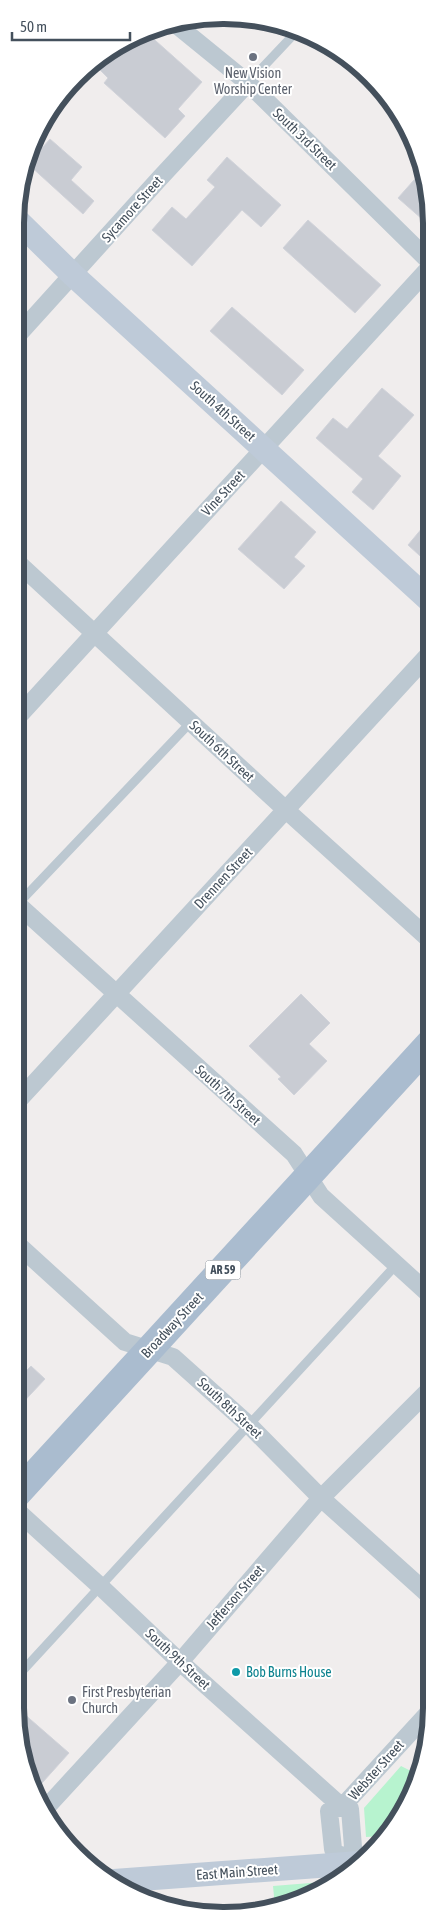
<svg xmlns="http://www.w3.org/2000/svg" width="447" height="1931" viewBox="0 0 447 1931" font-family="'Asap Condensed',sans-serif">
<style>
.green{fill:#b7f3cf}
.building{fill:#c9ccd3;stroke:#d1d3da}
.lines{fill:none;stroke-linecap:round;stroke-linejoin:round}
.service{stroke:#bcc8d1;stroke-width:9}
.minor{stroke:#bcc8d1;stroke-width:18}
.secondary{stroke:#becad8;stroke-width:24}
.primary{stroke:#aabccf;stroke-width:28}
.worship-dot{fill:#6b7280;stroke:#fff;stroke-width:2}
.culture-dot{fill:#0f9aa8;stroke:#fff;stroke-width:2}
.labels{text-anchor:middle;stroke-width:4;stroke-linejoin:round;paint-order:stroke}
.shield{fill:#fff;stroke:#7c848d;stroke-width:1}
.shield-label{font-size:12px;font-weight:bold;fill:#44505c}
.worship-label{font-size:14px;fill:#5b616d;stroke:#fff}
.street-label{font-size:14px;fill:#44505c;stroke:#fff}
.culture-label{font-size:14px;fill:#0d838f;stroke:#fff;text-anchor:start}
.rim{fill:none;stroke:#44505c;stroke-width:6}
</style>
<rect width="100%" height="100%" fill="#f0eded"/>
<path class="green" d="M401,1766L413,1772C416,1799 400,1817 383,1836L366,1837L364,1808Z
M335,1881L290,1905L275,1907L273,1886Z"/>
<path class="building" d="M147,33L202,82L178,109L185,116L165,138L104,83L108,78L100,70L122,46Z
M50,139L82,167L71,180L94,201L83,214L28,164Z
M227,157L281,205L261,227L242,210L192,266L152,230L172,207L186,219L215,187L207,180Z
M422,171L430,197V226L398,198Z
M308,220L381,285L355,313L283,248Z
M232,307L304,370L282,395L210,331Z
M382,388L414,415L378,456L401,476L373,510L352,492L363,479L316,438L333,418L347,429Z
M281,501L316,532L294,557L305,566L284,589L238,549Z
M423,527L430,533V565L408,545Z
M301,994L330,1023L309,1044L327,1061L294,1095L278,1079L281,1077L249,1046Z
M15,1363L25,1372L31,1366L45,1379L15,1411Z
M15,1706L69,1753L34,1792L31,1787Z"/>
<g class="lines">
<path class="service" d="M248,83L297,31
M18,904L191,722
M15,1679L396,1265"/>
<path class="minor" d="M173,22L248,83L430,262
M17,336L159,179L248,83
M16,561L286,810L430,940
M16,719L430,267
M16,903L294,1154L321,1196L430,1295
M16,1103L430,653
M16,1243L125,1342L173,1357L250,1426L321,1498L430,1596
M15,1509L101,1587L180,1662L342,1807
M342,1807L350,1809L353,1847L346,1864L333,1849L329,1811Z
M342,1807L430,1711
M45,1809L180,1662L321,1498L430,1389"/>
<path class="secondary" d="M17,220L73,275L430,601
M114,1881L359,1863"/>
<path class="primary" d="M15,1496L430,1043"/>
</g>
<g class="worship-dot">
<circle cx="253" cy="57" r="5"/>
<circle cx="72" cy="1700" r="5"/>
</g>
<circle class="culture-dot" cx="236" cy="1672" r="5"/>
<g class="labels">
<rect class="shield" x="205.5" y="1260.5" width="35" height="19" rx="4"/>
<g class="shield-label">
<text x="223" y="1274">AR 59</text>
</g>
<g class="worship-label">
<text x="253" y="78">New Vision<tspan x="253" dy="16">Worship Center</tspan></text>
<text x="82" y="1697" text-anchor="start">First Presbyterian<tspan x="82" dy="16">Church</tspan></text>
</g>
<g class="street-label">
<text transform="translate(305 139) rotate(44)" y="5">South 3rd Street</text>
<text transform="translate(132 209) rotate(-48)" y="5">Sycamore Street</text>
<text transform="translate(223 411) rotate(42)" y="5">South 4th Street</text>
<text transform="translate(223 493) rotate(-47)" y="5">Vine Street</text>
<text transform="translate(222 751) rotate(43)" y="5">South 6th Street</text>
<text transform="translate(223 878) rotate(-47)" y="5">Drennen Street</text>
<text transform="translate(228 1095) rotate(42)" y="5">South 7th Street</text>
<text transform="translate(172 1325) rotate(-47)" y="5">Broadway Street</text>
<text transform="translate(230 1408) rotate(43)" y="5">South 8th Street</text>
<text transform="translate(235 1597) rotate(-49)" y="5">Jefferson Street</text>
<text transform="translate(178 1659) rotate(43)" y="5">South 9th Street</text>
<text transform="translate(376 1770) rotate(-48)" y="5">Webster Street</text>
<text transform="translate(237 1872) rotate(-4)" y="5">East Main Street</text>
</g>
<g class="culture-label">
<text x="246" y="1677">Bob Burns House</text>
</g>
</g>
<path d="M0 0H447V1931H0ZM223 24H224A199 199 0 0 1 423 223V1708A199 199 0 0 1 224 1907H223A199 199 0 0 1 24 1708V223A199 199 0 0 1 223 24Z" fill="#fff" fill-rule="evenodd"/>
<path class="rim" d="M223 24H224A199 199 0 0 1 423 223V1708A199 199 0 0 1 224 1907H223A199 199 0 0 1 24 1708V223A199 199 0 0 1 223 24Z"/>
<path d="M12 32v8h118v-8" fill="none" stroke="#44505c" stroke-width="2.5"/>
<text x="20" y="32" font-size="15" fill="#44505c" stroke="#ffffff" stroke-width="4" paint-order="stroke">50 m</text>
</svg>
